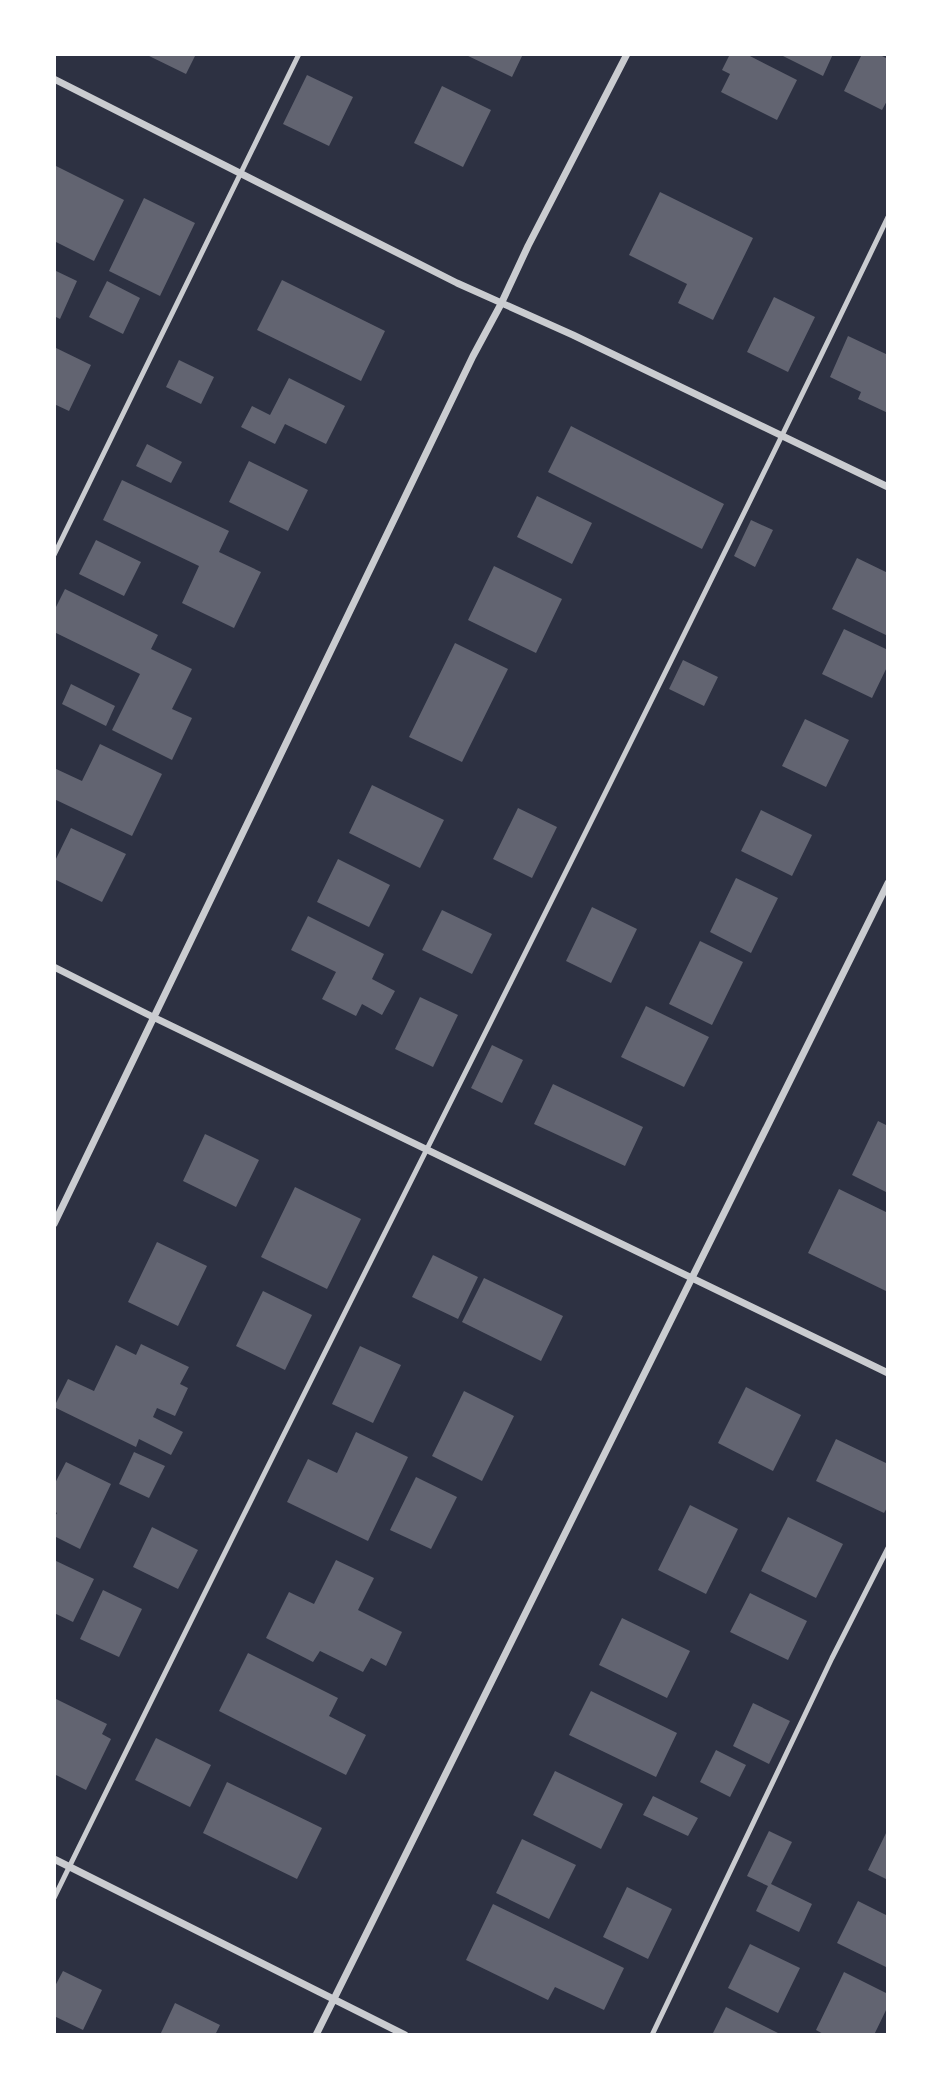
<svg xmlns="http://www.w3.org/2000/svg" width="942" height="2089" viewBox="0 0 942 2089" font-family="'Exo 2',sans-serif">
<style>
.building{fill:#626471}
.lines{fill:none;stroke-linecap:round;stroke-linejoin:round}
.service{stroke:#caccd0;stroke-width:5}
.minor{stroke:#caccd0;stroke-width:7}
</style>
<rect width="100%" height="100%" fill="#2d3142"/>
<path class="building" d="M145,54H196L186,74Z
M464,54H523L512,77Z
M730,54H746L797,80L777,120L721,92L730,74L722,70Z
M779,54H833L823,76Z
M862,54H878L888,59V99L882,110L844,91Z
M307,75L353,97L329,146L283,124Z
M442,86L491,110L463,167L414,143Z
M54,165L124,200L94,261L54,241Z
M660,192L753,238L713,320L678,303L687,284L629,255Z
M144,198L195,223L160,296L109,271Z
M54,270L77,281L60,319L54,316Z
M282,280L385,331L361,381L257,330Z
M107,281L140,298L123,334L89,317Z
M774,297L815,317L788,372L747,352Z
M848,336L888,355V413L858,399L861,392L830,377Z
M54,347L91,365L69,411L54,404Z
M179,360L214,377L201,404L166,387Z
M289,378L345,406L326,444L285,424L275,444L241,427L252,406L270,415Z
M571,426L724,504L702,549L548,472Z
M147,444L182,462L171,483L136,466Z
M249,461L308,490L288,531L229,502Z
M122,480L229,531L219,552L261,572L234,628L182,603L199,566L103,520Z
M537,496L592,523L572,564L517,537Z
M751,520L773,530L755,567L734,556Z
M96,540L141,562L124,596L79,574Z
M857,558L888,573V636L832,609Z
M494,566L562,599L536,653L468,620Z
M65,589L158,635L151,649L192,669L172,709L192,718L172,760L112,730L140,674L54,632V611Z
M844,629L888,650V665L872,698L822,674Z
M455,643L508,669L462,762L409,737Z
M683,660L718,677L704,706L669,689Z
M71,684L115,706L106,726L62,704Z
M805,719L849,740L826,787L782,766Z
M100,744L162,774L132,836L54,799V768L82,781Z
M372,785L444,820L420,868L349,833Z
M518,808L557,827L532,878L493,859Z
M761,810L812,835L792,876L741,851Z
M71,828L126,854L102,902L54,879V863Z
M338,859L390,885L369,927L317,902Z
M736,878L778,898L751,953L710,932Z
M592,907L637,929L611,983L566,961Z
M442,910L492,934L472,974L422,950Z
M308,916L384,954L372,979L395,991L382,1015L362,1004L356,1016L322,999L336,972L291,950Z
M700,941L743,962L712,1025L669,1004Z
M420,997L458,1015L433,1067L395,1049Z
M646,1006L709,1037L684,1087L621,1057Z
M492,1045L523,1060L502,1103L471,1088Z
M553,1084L643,1127L625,1166L534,1124Z
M878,1121L888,1126V1193L852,1175Z
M205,1134L259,1160L236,1207L183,1181Z
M295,1187L361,1219L327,1289L261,1257Z
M839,1189L888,1213V1292L808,1253Z
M157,1242L207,1266L178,1326L128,1302Z
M433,1255L478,1277L458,1319L412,1297Z
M484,1278L563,1316L541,1361L462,1322Z
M263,1291L312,1315L285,1370L236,1346Z
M141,1344L189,1367L180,1384L188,1388L175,1416L157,1408L153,1417L183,1432L171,1455L139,1439L136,1447L54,1407L68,1379L94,1391L116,1345L136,1355Z
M360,1346L401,1365L373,1423L332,1404Z
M746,1387L801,1415L773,1471L718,1443Z
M464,1391L514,1416L482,1481L432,1456Z
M356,1432L408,1457L368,1541L287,1502L308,1459L337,1473Z
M836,1439L888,1464V1506L884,1513L816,1481Z
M134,1452L165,1466L149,1498L119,1484Z
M66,1462L111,1484L80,1549L54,1536V1518L57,1513L54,1511V1485Z
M416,1477L457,1497L431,1549L390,1530Z
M690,1505L738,1529L706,1594L658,1570Z
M788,1517L843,1544L816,1598L761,1571Z
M152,1527L198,1550L178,1589L133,1567Z
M54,1560L94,1579L73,1622L54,1613Z
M336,1560L374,1578L358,1610L402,1632L386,1666L371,1658L363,1672L320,1651L313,1662L266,1638L289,1592L314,1604Z
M103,1590L142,1609L119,1657L80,1639Z
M750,1593L807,1621L788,1660L730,1632Z
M622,1618L690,1651L667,1698L599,1665Z
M248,1653L338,1698L329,1716L366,1735L346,1775L219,1711Z
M591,1691L677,1733L656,1777L569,1735Z
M54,1698L107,1724L102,1734L111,1739L86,1790L54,1774Z
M753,1703L790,1721L769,1764L733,1746Z
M156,1738L211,1765L190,1807L135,1780Z
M716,1750L746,1765L730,1797L700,1782Z
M555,1771L623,1804L601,1849L533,1815Z
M227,1782L322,1828L297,1879L203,1833Z
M653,1796L698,1818L688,1836L643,1815Z
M888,1829V1880L868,1870Z
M769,1831L792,1842L771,1884L812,1904L799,1932L756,1911L768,1886L747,1876Z
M522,1839L576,1865L549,1919L496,1893Z
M627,1887L672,1909L648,1959L603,1937Z
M858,1901L888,1916V1968L837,1943Z
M493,1904L624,1968L604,2010L555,1987L548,2000L466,1960Z
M750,1944L800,1968L778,2013L728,1988Z
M63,1971L102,1990L83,2030L54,2016V1988Z
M844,1972L888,1994V2006L874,2035H825L816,2030Z
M175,2003L220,2025L215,2035H160Z
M726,2007L782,2035H712Z"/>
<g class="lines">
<path class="service" d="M54,555L299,54
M54,1898C329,1336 617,781 888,217
M652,2035L832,1658L888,1548"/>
<path class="minor" d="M54,79L457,283L573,335L888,487
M54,967L155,1018L888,1373
M54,1224L473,356L501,304L528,246L627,54
M54,1859L405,2035
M316,2035L888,883"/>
</g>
<rect width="942" height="2089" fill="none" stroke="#ffffff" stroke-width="112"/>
</svg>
